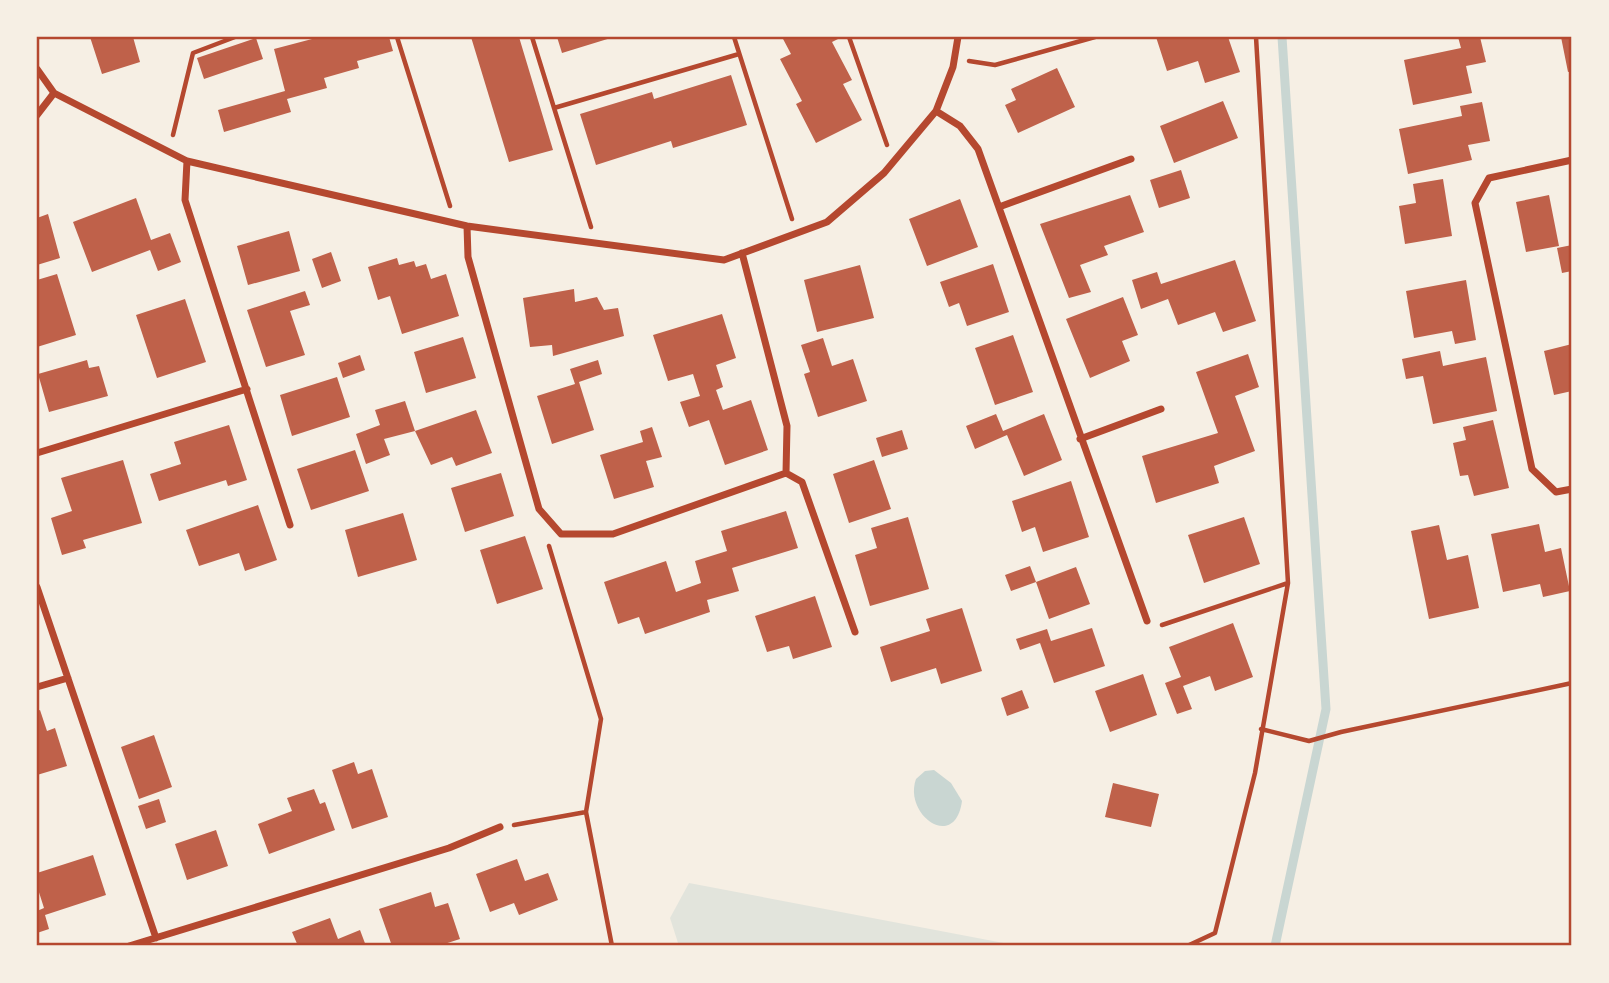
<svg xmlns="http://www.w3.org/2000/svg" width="1609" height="983" viewBox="0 0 1609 983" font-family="Merriweather,serif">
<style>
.green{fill:#e2e4dc}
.water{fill:#c9d6d2}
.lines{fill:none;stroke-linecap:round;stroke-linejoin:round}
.stream{stroke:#c9d6d2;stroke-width:9}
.building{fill:#bf614a}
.path{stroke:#b5482f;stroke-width:4.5}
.minor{stroke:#b5482f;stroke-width:7}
.neatline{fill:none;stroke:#b5482f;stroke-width:2.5}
</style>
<rect width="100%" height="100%" fill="#f6efe4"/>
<path class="green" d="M689,883L1019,946H679L670,918Z"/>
<path class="water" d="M934,770L951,783L962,801C955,852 903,815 916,779L925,771Z"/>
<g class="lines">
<path class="stream" d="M1275,946L1326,709L1282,37"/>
</g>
<path class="building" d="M90,37H133L140,62L102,74Z
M311,37H389L393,51L357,61L359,68L324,78L327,88L287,99L291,112L224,132L218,110L285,91L274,49L312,39Z
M471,37H519L553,150L509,162Z
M557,37H614L562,53Z
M782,37H842L832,42L852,80L843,84L862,120L816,143L796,104L802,101L780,59L791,54Z
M1156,37H1228L1240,72L1205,83L1198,61L1167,71Z
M1458,37H1480L1486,62L1466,66L1472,93L1413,105L1404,60L1461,48Z
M1561,37H1572V71L1568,72Z
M256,38L263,59L204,79L197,58Z
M1057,68L1075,107L1018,133L1005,105L1016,100L1011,89Z
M731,75L747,125L673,148L671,141L596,165L580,114L652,92L654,99Z
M1223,101L1238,138L1174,163L1160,126Z
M1482,102L1490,141L1468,145L1472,160L1408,174L1399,129L1462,116L1460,106Z
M1181,170L1190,198L1159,208L1150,180Z
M1443,179L1452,236L1405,244L1399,206L1416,203L1413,184Z
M1130,195L1144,232L1104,246L1108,255L1080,265L1091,292L1069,298L1040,224Z
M1549,195L1559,246L1526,252L1516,202Z
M136,198L151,240L170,233L181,262L158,271L150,250L92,272L73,222Z
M960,199L978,247L927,266L909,219Z
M48,214L60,258L37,265V218Z
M289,231L300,271L248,285L237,246Z
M1572,245V271L1562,273L1557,248Z
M331,252L341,281L322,288L312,259Z
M397,258L399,265L414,261L416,267L426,264L431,279L446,274L459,316L402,334L390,296L378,300L368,267Z
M1235,260L1256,321L1223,332L1215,312L1178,325L1168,299L1141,309L1132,280L1157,272L1161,284Z
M993,264L1009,312L967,326L959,303L949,307L940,282Z
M860,265L874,318L817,332L804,280Z
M57,274L76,335L37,347V280Z
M1466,280L1476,340L1455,344L1452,331L1414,338L1406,291Z
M574,289L575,302L597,297L604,310L618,308L624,336L553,356L552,345L530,347L523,298Z
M305,291L310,305L290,311L305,355L266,367L247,310Z
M1123,297L1138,335L1122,341L1130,361L1090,378L1066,319Z
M185,299L206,362L157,378L136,315Z
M722,314L736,358L716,365L723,387L716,390L723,410L751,400L768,450L725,465L709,420L689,427L680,402L700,396L693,374L668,381L653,335Z
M1013,335L1033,392L995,405L975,348Z
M463,337L476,378L426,393L414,352Z
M823,338L832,366L853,359L867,401L818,417L804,374L810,372L801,345Z
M1572,344V391L1554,395L1544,351Z
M1440,351L1443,366L1486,357L1497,411L1433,424L1423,376L1406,379L1402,359Z
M1248,354L1259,387L1235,396L1255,451L1214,466L1219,483L1156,503L1142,456L1218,433L1196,372Z
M360,355L365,370L343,378L338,363Z
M87,360L89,368L99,366L108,396L49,412L38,374Z
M598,360L602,374L579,382L594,430L552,444L537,396L575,384L570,369Z
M337,377L350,417L292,436L280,395Z
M405,401L415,431L384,439L390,455L366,464L356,434L380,425L375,410Z
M476,410L492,453L456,466L452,457L431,465L415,431Z
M996,414L1003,431L1044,414L1062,460L1024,476L1007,435L975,449L966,426Z
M1493,420L1509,488L1474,496L1468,475L1460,476L1453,443L1466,440L1463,427Z
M229,425L247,480L228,486L226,480L159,501L150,474L181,464L174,442Z
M652,427L662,457L646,461L654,487L614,499L600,455L643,442L640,431Z
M902,430L908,449L882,457L876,438Z
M355,450L369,491L311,510L297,469Z
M123,460L142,523L83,540L86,548L62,555L51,518L72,511L61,478Z
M874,460L891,509L849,523L833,474Z
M501,473L514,516L465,532L451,488Z
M1071,481L1089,537L1043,552L1035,527L1022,532L1012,501Z
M258,505L277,560L245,571L239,553L199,566L186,530Z
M786,511L798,548L732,568L739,591L707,600L710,612L645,634L639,617L618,624L604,582L666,561L676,592L701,583L695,561L727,551L721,531Z
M403,513L417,560L358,577L345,530Z
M908,517L929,589L870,606L855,555L877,548L871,528Z
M1244,517L1260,564L1204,583L1188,535Z
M1539,524L1545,552L1561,548L1570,591L1543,597L1540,584L1503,592L1491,534Z
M1439,525L1447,560L1468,555L1479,608L1429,619L1411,531Z
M525,536L543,589L497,604L480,550Z
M1030,566L1036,582L1011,591L1005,575Z
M1076,567L1090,604L1049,619L1036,582Z
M815,596L832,647L793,659L789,646L767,652L755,616Z
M962,608L982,671L941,684L936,668L891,682L880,647L930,631L926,619Z
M1233,623L1253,677L1215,691L1210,676L1183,686L1192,709L1177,714L1165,683L1181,677L1169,647Z
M1092,628L1105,666L1054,683L1040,643L1020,650L1016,639L1047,629L1051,641Z
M1143,674L1157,715L1110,732L1095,691Z
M1022,690L1029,708L1007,716L1001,698Z
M40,710L47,731L55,728L67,766L37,775V711Z
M154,735L172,787L139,799L121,747Z
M354,762L358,774L372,769L388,817L352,829L332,770Z
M1113,783L1159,794L1151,827L1105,817Z
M314,789L320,804L325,802L335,830L269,854L258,824L292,811L287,798Z
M159,799L166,822L146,829L138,806Z
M216,830L228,866L187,880L175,844Z
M93,855L106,895L45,915L49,929L37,933V911L44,908L37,886V873Z
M517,859L525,881L548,873L558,900L519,915L514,903L490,912L476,874Z
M431,892L435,907L448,903L460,939L438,946H392L379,909Z
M330,918L338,939L360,930L366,946H298L292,932Z"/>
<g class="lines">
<path class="path" d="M397,37L450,206
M532,37L591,227
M734,37L792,219
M849,37L887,145
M969,61L995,65L1095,37
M554,108L739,54
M173,135L193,53L235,37
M549,546L601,719L586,812L612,946
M1162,625L1288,583
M1261,729L1309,741L1341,732L1572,683
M514,825L586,812
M1187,946L1215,933L1255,773L1288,583L1256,37"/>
<path class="minor" d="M37,69L54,93L187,161L467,226L724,260L827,222L884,173L936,111L953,67L958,37
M936,111L960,126L978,149L1147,621
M37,115L54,93
M1572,160L1489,178L1475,203L1532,469L1556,492L1572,489
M187,161L185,200L290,525
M999,207L1131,159
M467,226L468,257L539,509L561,534H613L786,473L787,426L742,253
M1080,439L1161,409
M37,453L247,389
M786,473L802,482L855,632
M37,587L156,938
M37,687L68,678
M129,946L449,848L500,827"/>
</g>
<rect width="1609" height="983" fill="none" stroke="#f6efe4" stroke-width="77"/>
<rect x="38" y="38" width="1532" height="906" class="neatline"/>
</svg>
